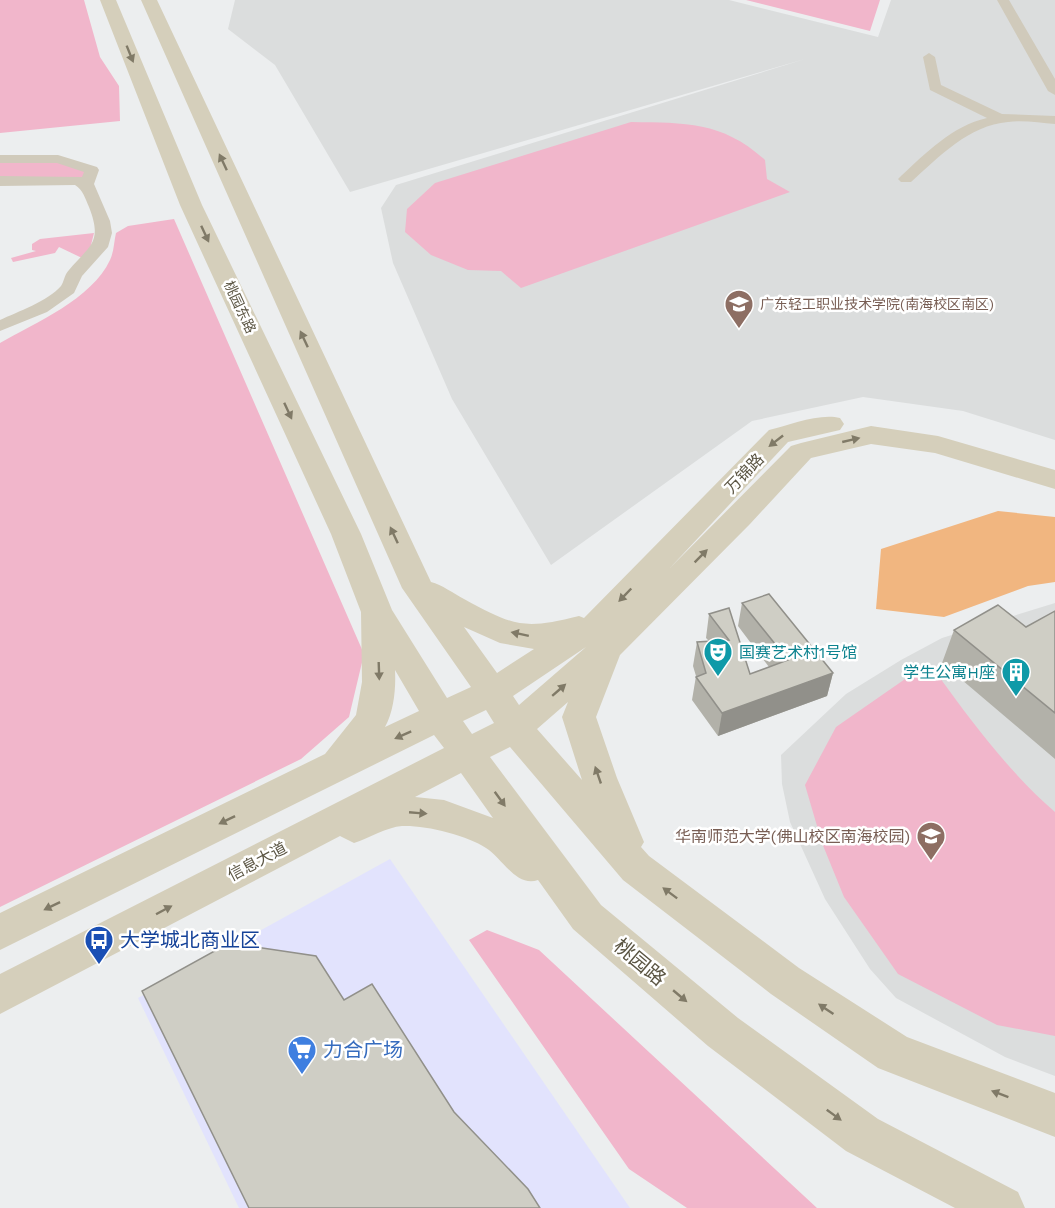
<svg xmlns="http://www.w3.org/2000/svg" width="1055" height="1208" viewBox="0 0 1055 1208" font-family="'Work Sans','Noto Sans SC',sans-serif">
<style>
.commercial{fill:#e2e3fd}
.education{fill:#dbdddd}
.green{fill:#f1b6cb}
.water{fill:#f1b680}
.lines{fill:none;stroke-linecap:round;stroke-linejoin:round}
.street{fill:#d0cabb;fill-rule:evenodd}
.secondary{fill:#d5cfbb;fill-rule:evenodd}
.wall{fill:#b2b1a9}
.shaded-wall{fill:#91908a}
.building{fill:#cfcec5;stroke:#91908a;stroke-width:1.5}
.oneway{fill:#807a67}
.labels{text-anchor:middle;stroke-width:5;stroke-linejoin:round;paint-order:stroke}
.far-education-label{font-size:14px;fill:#785e54;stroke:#fff;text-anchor:start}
.far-street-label{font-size:14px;fill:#5b5543;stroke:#fff}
.street-label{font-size:16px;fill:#5b5543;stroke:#fff}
.culture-label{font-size:16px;fill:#0d838f;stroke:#fff;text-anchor:start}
.education-label{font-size:16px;fill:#785e54;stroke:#fff;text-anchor:end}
.near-transit-label{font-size:20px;fill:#164399;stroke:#fff;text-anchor:start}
.near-street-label{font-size:20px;fill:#5b5543;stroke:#fff}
.near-shop-label{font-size:20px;fill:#366cbe;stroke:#fff;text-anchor:start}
</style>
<rect width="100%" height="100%" fill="#eceeef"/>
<path class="commercial" d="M390,859L630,1208H239L138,998Z"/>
<path class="education" d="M235,0H729L878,37L891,0H1055V440L963,411L863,397L752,421L551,565L452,399L393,263L381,208L396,185L805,59L350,192L275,65L228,29Z
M1055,603V1076L1005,1057L896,998L870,969L825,899L790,822L782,784L781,755L846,694L901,660L942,638Z"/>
<path class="green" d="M0,0H84L100,57L119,86L120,121L0,133Z
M746,0H880L870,31Z
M631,122C686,123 722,121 765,160L767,179L790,192L521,288L501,271L468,270L431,255L405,232L407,209L435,183Z
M0,159H58L84,171L88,182L0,179Z
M174,219L364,654L349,717L301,759L0,907V343C35,323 92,299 110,260C114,252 114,241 116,233L128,226Z
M94,233L90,249L82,258L59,247L55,253L13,262L11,258L36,251L32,250V244L40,239Z
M908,677L940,678C974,725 1011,774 1055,812V1036L997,1025L898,974L844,897L822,843L805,785L836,727Z
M487,930L539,950L817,1208H687L629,1169L469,940Z"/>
<path class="water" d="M998,511L1055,517V582L1028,586L944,617L876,609L881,549Z"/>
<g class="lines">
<path class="street" d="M997,0H1009L1055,79V95L1048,91Z
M929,53L935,57L941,85L1002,114L1055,116V124C1040,123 1024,120 1008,122C969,125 939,157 911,182H901L898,179L901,176C926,153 952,126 987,118L930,90L923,57Z
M0,155H58L97,167L99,170L94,184L110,221L112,233L108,247L82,276L74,293L47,312L0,331V320C17,312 48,301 61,286C64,282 64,275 69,270C90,245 103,243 89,207C85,198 83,190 75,185L0,186V176L82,177L84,172L57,163H0Z"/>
<path class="secondary" d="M100,0H116L202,205L361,534L392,610L447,698L471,687L402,588L141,0H157L431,582C442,585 453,593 464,599C514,626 523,630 579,616L584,618L769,430C790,425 819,413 840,418L844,424L840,430L788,442L669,569L791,446L801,443L871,426L938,436L1055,470V489L935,453L871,444L811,458L750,524L620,655L596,717L617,778L644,842L641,847L649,856L799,968L907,1037L1055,1093V1137L878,1068L771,994L623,880L510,747L490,757L601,905L738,1018L878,1119L1018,1192L1025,1208H955L846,1151L708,1046L573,929L538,880C517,888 502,858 486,848C467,835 425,825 402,826C387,827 369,838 354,843L340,836L0,1014V974L444,748L434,735L0,950V913L325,754L356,715L362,682L361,612L331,534L180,205ZM464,627L500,643L534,649L497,673ZM586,647L519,705L513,696ZM395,670L419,711L385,727C394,711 396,688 395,670ZM568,702L562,717L582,780L537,729ZM486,710L494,723L472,734L463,721ZM461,773L493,818L444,800L415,797Z"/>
</g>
<path class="wall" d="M742,603L833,673L827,696L718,736L692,700L696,676L693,666L697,642L709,641L706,638L709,614L729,608L750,674L769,667L738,626Z
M1055,611V759L942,663L954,630L1026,627Z"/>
<path class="shaded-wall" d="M833,673L827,696L718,736L722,713Z"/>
<path class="building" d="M769,594L833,673L722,713L696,677L706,673L697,642L729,640L709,614L729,608L750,674L788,660L742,603Z
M998,605L1026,627L1055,611V713L954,630Z
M229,943L316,956L344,1000L372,984L454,1112L528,1189L540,1208H249L142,991Z"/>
<defs><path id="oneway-solid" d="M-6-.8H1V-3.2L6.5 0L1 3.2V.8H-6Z" transform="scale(1.5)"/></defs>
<g class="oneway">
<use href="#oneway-solid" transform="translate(130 54) rotate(68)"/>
<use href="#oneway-solid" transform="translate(223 162) rotate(-115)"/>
<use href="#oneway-solid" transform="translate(205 234) rotate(65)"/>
<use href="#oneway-solid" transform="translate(304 339) rotate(-115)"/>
<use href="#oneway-solid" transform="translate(288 411) rotate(65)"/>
<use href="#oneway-solid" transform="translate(851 440) rotate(-13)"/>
<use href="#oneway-solid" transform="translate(776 441) rotate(142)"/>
<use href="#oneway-solid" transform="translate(394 535) rotate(-115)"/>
<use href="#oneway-solid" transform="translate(701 556) rotate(-45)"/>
<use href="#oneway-solid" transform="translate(625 595) rotate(134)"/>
<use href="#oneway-solid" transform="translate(520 634) rotate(-168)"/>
<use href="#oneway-solid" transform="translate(379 671) rotate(88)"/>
<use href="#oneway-solid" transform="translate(559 690) rotate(-41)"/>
<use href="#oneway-solid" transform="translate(403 735) rotate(156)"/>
<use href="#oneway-solid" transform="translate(598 775) rotate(-109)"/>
<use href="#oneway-solid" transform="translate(500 799) rotate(54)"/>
<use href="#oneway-solid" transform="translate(418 813) rotate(5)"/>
<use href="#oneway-solid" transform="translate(227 820) rotate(154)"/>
<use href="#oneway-solid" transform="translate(670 893) rotate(-143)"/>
<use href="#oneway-solid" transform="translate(52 906) rotate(154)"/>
<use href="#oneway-solid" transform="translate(164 910) rotate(-28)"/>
<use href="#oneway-solid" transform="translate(680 996) rotate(40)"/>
<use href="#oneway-solid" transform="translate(826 1009) rotate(-146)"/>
<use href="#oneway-solid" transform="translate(1000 1094) rotate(-159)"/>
<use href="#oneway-solid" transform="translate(834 1115) rotate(36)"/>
</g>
<defs>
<g id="university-pin" transform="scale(1.5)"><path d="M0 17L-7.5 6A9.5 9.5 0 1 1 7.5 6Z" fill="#8d6e63" stroke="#fff"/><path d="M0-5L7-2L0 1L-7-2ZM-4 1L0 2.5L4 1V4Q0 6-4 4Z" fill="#fff"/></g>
<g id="theatre-pin" transform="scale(1.5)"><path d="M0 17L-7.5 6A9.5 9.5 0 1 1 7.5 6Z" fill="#0f9aa8" stroke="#fff"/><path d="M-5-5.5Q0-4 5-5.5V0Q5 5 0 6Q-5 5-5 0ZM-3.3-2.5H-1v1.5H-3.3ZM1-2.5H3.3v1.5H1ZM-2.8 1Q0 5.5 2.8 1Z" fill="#fff"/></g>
<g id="building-pin" transform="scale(1.5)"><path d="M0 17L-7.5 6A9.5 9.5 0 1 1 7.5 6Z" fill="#0f9aa8" stroke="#fff"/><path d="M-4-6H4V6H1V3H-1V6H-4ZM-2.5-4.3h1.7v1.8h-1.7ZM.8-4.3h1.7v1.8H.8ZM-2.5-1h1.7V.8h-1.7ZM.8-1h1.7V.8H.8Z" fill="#fff"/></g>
<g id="bus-pin" transform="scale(1.5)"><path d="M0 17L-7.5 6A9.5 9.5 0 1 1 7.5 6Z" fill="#1a4fb4" stroke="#fff"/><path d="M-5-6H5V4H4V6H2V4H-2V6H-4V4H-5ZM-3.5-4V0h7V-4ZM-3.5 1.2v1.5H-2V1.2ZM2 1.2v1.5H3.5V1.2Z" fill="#fff"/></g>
<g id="supermarket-pin" transform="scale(1.5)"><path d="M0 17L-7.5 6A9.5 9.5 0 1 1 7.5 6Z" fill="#3f7fe0" stroke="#fff"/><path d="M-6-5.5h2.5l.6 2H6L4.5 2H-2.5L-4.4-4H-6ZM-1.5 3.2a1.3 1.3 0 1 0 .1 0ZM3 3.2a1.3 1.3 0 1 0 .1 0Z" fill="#fff"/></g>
</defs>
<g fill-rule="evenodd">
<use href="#university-pin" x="739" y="304"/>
<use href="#theatre-pin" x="718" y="652"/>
<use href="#building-pin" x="1016" y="672"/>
<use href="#university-pin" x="931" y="836"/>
<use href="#bus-pin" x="99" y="940"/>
<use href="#supermarket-pin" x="302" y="1050"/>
</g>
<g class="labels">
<g class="far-education-label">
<text x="760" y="309">广东轻工职业技术学院(南海校区南区)</text>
</g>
<g class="far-street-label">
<text transform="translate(240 307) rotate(65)" y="5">桃园东路</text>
</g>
<g class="street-label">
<text transform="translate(744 473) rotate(-46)" y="6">万锦路</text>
<text transform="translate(257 861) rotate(-28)" y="6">信息大道</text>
</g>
<g class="culture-label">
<text x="739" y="658">国赛艺术村1号馆</text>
<text x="995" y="678" text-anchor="end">学生公寓H座</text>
</g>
<g class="education-label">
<text x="910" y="842">华南师范大学(佛山校区南海校园)</text>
</g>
<g class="near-transit-label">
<text x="120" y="947">大学城北商业区</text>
</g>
<g class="near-street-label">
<text transform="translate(640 962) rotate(40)" y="7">桃园路</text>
</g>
<g class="near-shop-label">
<text x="323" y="1057">力合广场</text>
</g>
</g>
</svg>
